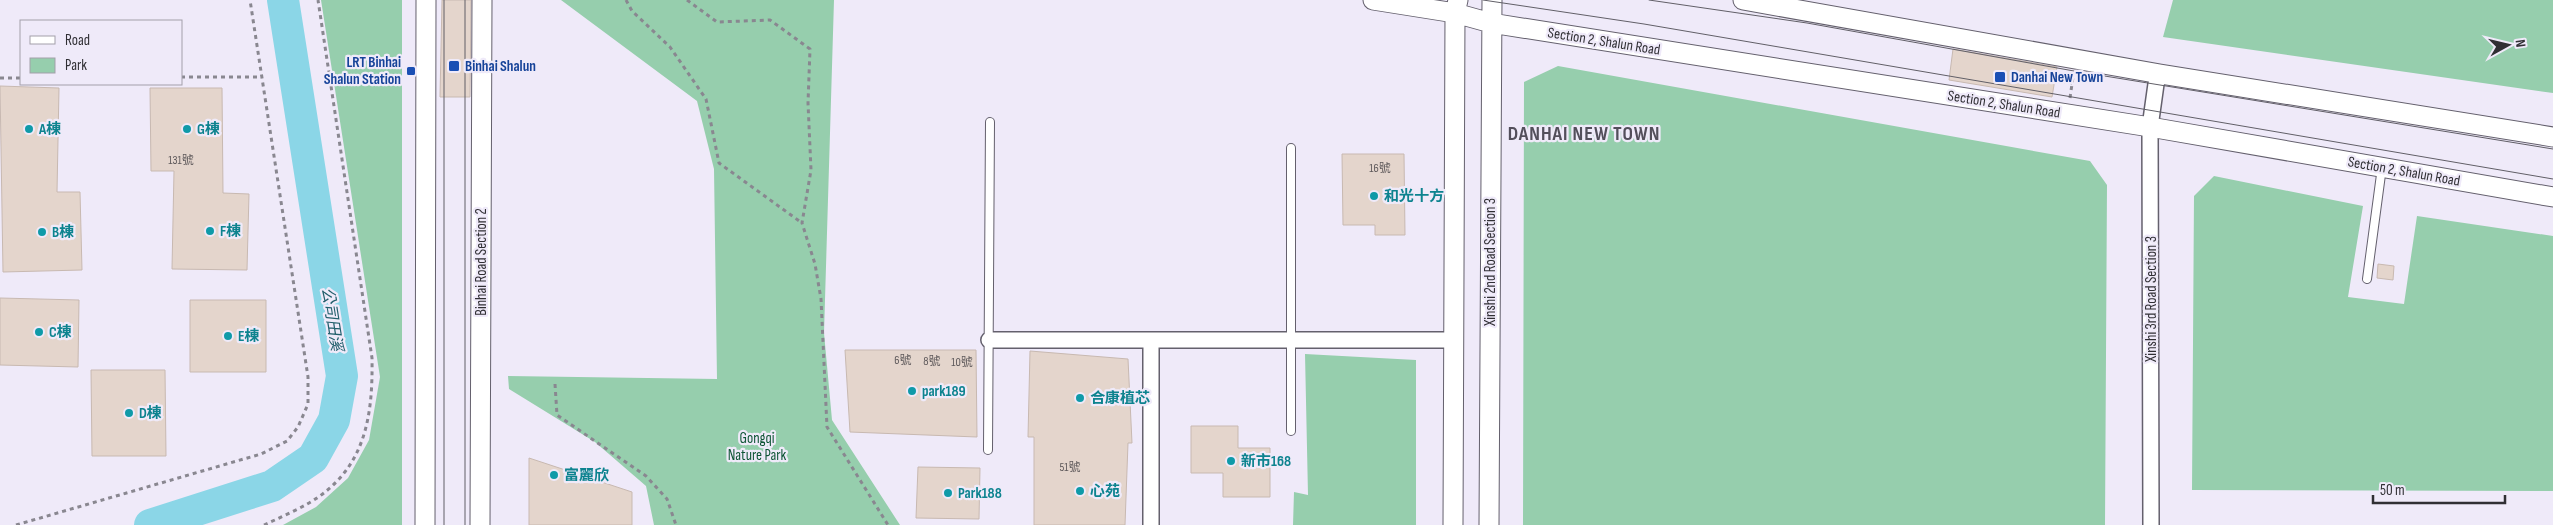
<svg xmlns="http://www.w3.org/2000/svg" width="2553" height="525" viewBox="0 0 2553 525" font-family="'Sofia Sans Condensed','Noto Sans TC',sans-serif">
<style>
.green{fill:#96cead}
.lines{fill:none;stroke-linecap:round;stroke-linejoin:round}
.river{stroke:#8bd6e7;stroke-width:32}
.building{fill:#e4d5cc;stroke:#c8b9b1}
.service-casing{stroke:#64606d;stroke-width:10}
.minor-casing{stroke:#64606d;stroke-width:18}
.tertiary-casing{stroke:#64606d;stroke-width:21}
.path{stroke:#898790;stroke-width:3;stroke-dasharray:4 4;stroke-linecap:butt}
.service{stroke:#fff;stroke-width:8}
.minor{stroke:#fff;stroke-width:15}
.tertiary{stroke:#fff;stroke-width:19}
.tram{stroke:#615f67;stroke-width:1}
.transit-dot{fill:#1a4fb4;stroke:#efeaf9;stroke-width:2}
.culture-dot{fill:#0f9aa8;stroke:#efeaf9;stroke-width:2}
.labels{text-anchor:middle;stroke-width:4.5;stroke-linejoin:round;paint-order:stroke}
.number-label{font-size:12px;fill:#5d585a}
.street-label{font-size:15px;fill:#302f34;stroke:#efeaf9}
.transit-label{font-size:15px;font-weight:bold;fill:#164399;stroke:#efeaf9;text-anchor:start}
.culture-label{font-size:15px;font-weight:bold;fill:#0d838f;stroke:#efeaf9;text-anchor:start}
.park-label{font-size:15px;fill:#0e5535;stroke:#efeaf9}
.water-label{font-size:16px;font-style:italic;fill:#225f6c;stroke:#efeaf9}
.district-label{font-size:20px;font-weight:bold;letter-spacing:1px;fill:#534f5b;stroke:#efeaf9}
</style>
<rect width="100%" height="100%" fill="#efeaf9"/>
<path class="green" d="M321,0H402V525H283L316,507L348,478L369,440L380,377Z
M561,0H834L824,333L832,420L900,525H654L646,486L595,442L509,389L508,376L717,379L714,169L697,101Z
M2173,0H2553V93L2163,37Z
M1558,66L2090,161L2107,185L2105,525H1523L1524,82Z
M2214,176L2363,206L2348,297L2404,304L2417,216L2553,236V491L2192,490L2194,196Z
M1305,354L1416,360V525H1293L1294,492L1308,495Z"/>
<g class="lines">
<path class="river" d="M150,525L272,486L313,458L334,420L342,376L283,0"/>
</g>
<path class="building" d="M442,0H471L470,97H440Z
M1953,49L2057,67L2052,97L1949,80Z
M0,86L59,88L57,192H80L82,270L3,272Z
M150,88H222L223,193L249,194L247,270L172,269L174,171H151Z
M1342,154H1404L1405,235H1375V225H1343Z
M2378,264L2394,266L2393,280L2377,278Z
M0,298L79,300L78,367L0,365Z
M190,300H266V372H190Z
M845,350H976L977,437L850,432Z
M1030,351L1128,359L1132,443H1128L1125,525H1034V437H1028Z
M91,370H165L166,456H92Z
M1191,426H1238V448H1270V497H1223V473H1191Z
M529,458L632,492V525H529Z
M918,467L980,468L979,519L916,518Z"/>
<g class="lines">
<g class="service-casing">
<path id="service" d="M2367,279L2382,167
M1291,431V148
M988,450L990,122"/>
</g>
<g class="minor-casing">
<path id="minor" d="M989,340H1453
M1151,341V525
M2151,525L2150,127L2156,84L2160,74"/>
</g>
<g class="tertiary-casing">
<path id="tertiary" d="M1373,0L1455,13L1491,23L2150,127L2553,197
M1743,0L2160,74L2553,137
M425,525L426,0
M480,525L482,0
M1453,525L1455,13L1458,0
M1489,525L1492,0"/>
</g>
<path class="path" d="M626,0L632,11L670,47L706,99L719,163L802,223
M687,0L717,22L770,20L810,49L808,103L811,170L802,223L815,264L821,299L827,427L888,525
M181,77H262
M0,78H21
M2055,80L2072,83
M2070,98L2073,77
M555,384L557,415L646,476L667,499L676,525
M16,525L261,454L287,441L298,427L308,404V377L250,0
M264,525C279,518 295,511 309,503C365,470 373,418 372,358L318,0"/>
<use href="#service" class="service"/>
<use href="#minor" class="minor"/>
<use href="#tertiary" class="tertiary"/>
<path class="tram" d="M444,0V525
M1483,0L1644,24L2553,179
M1649,0L1807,23L2074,71L2553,149
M465,525V0"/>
</g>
<g class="transit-dot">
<rect x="448" y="60" width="12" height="12" rx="2.5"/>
<rect x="406" y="66" width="10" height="10" rx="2.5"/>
<rect x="1994" y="71" width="12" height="12" rx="2.5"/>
</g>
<g class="culture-dot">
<circle cx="29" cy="129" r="5"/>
<circle cx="187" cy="129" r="5"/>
<circle cx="1374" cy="196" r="5"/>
<circle cx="210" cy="231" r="5"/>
<circle cx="42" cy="232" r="5"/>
<circle cx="39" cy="332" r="5"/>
<circle cx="228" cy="336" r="5"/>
<circle cx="912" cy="391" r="5"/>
<circle cx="1080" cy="398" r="5"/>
<circle cx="129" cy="413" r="5"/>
<circle cx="1231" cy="461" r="5"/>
<circle cx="554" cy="475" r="5"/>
<circle cx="1080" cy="491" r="5"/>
<circle cx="948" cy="493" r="5"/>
</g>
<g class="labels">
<g class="number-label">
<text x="181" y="164">131號</text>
<text x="1380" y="172">16號</text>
<text x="903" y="364">6號</text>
<text x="932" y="365">8號</text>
<text x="962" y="366">10號</text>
<text x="1070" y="471">51號</text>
</g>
<g class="street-label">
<text transform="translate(1604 41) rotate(9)" y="5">Section 2, Shalun Road</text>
<text transform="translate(2004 104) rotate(9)" y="5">Section 2, Shalun Road</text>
<text transform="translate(2404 171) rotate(10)" y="5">Section 2, Shalun Road</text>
<text transform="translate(481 262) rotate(-90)" y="5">Binhai Road Section 2</text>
<text transform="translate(1490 262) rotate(-90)" y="5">Xinshi 2nd Road Section 3</text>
<text transform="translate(2151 299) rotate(-90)" y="5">Xinshi 3rd Road Section 3</text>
</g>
<g class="transit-label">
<text x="401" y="67" text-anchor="end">LRT Binhai<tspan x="401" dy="17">Shalun Station</tspan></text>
<text x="465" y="71">Binhai Shalun</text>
<text x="2011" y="82">Danhai New Town</text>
</g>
<g class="culture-label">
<text x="39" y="134">A棟</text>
<text x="197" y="134">G棟</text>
<text x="1384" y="201">和光十方</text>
<text x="220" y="236">F棟</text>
<text x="52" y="237">B棟</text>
<text x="49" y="337">C棟</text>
<text x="238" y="341">E棟</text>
<text x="922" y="396">park189</text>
<text x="1090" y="403">合康植芯</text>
<text x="139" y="418">D棟</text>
<text x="1241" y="466">新市168</text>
<text x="564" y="480">富麗欣</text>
<text x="1090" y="496">心苑</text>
<text x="958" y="498">Park188</text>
</g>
<g class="park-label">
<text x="757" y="443">Gongqi<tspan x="757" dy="17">Nature Park</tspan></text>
</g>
<g class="water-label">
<text transform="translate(333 319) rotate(81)" y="6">公司田溪</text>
</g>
<g class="district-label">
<text x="1584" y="140">DANHAI NEW TOWN</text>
</g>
</g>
<rect x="20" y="20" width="162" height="65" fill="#efeaf9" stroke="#a39faa"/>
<rect x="30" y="36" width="25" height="8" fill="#ffffff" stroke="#a39faa"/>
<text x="65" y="45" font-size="15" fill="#302f34">Road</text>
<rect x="30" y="58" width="25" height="15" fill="#96cead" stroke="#a39faa"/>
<text x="65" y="70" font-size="15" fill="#302f34">Park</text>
<g transform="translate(2508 45) rotate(82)" stroke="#efeaf9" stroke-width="4" paint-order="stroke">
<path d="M0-4L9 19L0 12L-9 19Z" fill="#302f34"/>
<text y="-8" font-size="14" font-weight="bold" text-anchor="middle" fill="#302f34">N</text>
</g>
<path d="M2373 495v8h132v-8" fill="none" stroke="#302f34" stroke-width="2.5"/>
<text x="2380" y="495" font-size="15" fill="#302f34" stroke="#efeaf9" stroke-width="4" paint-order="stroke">50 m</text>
</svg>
